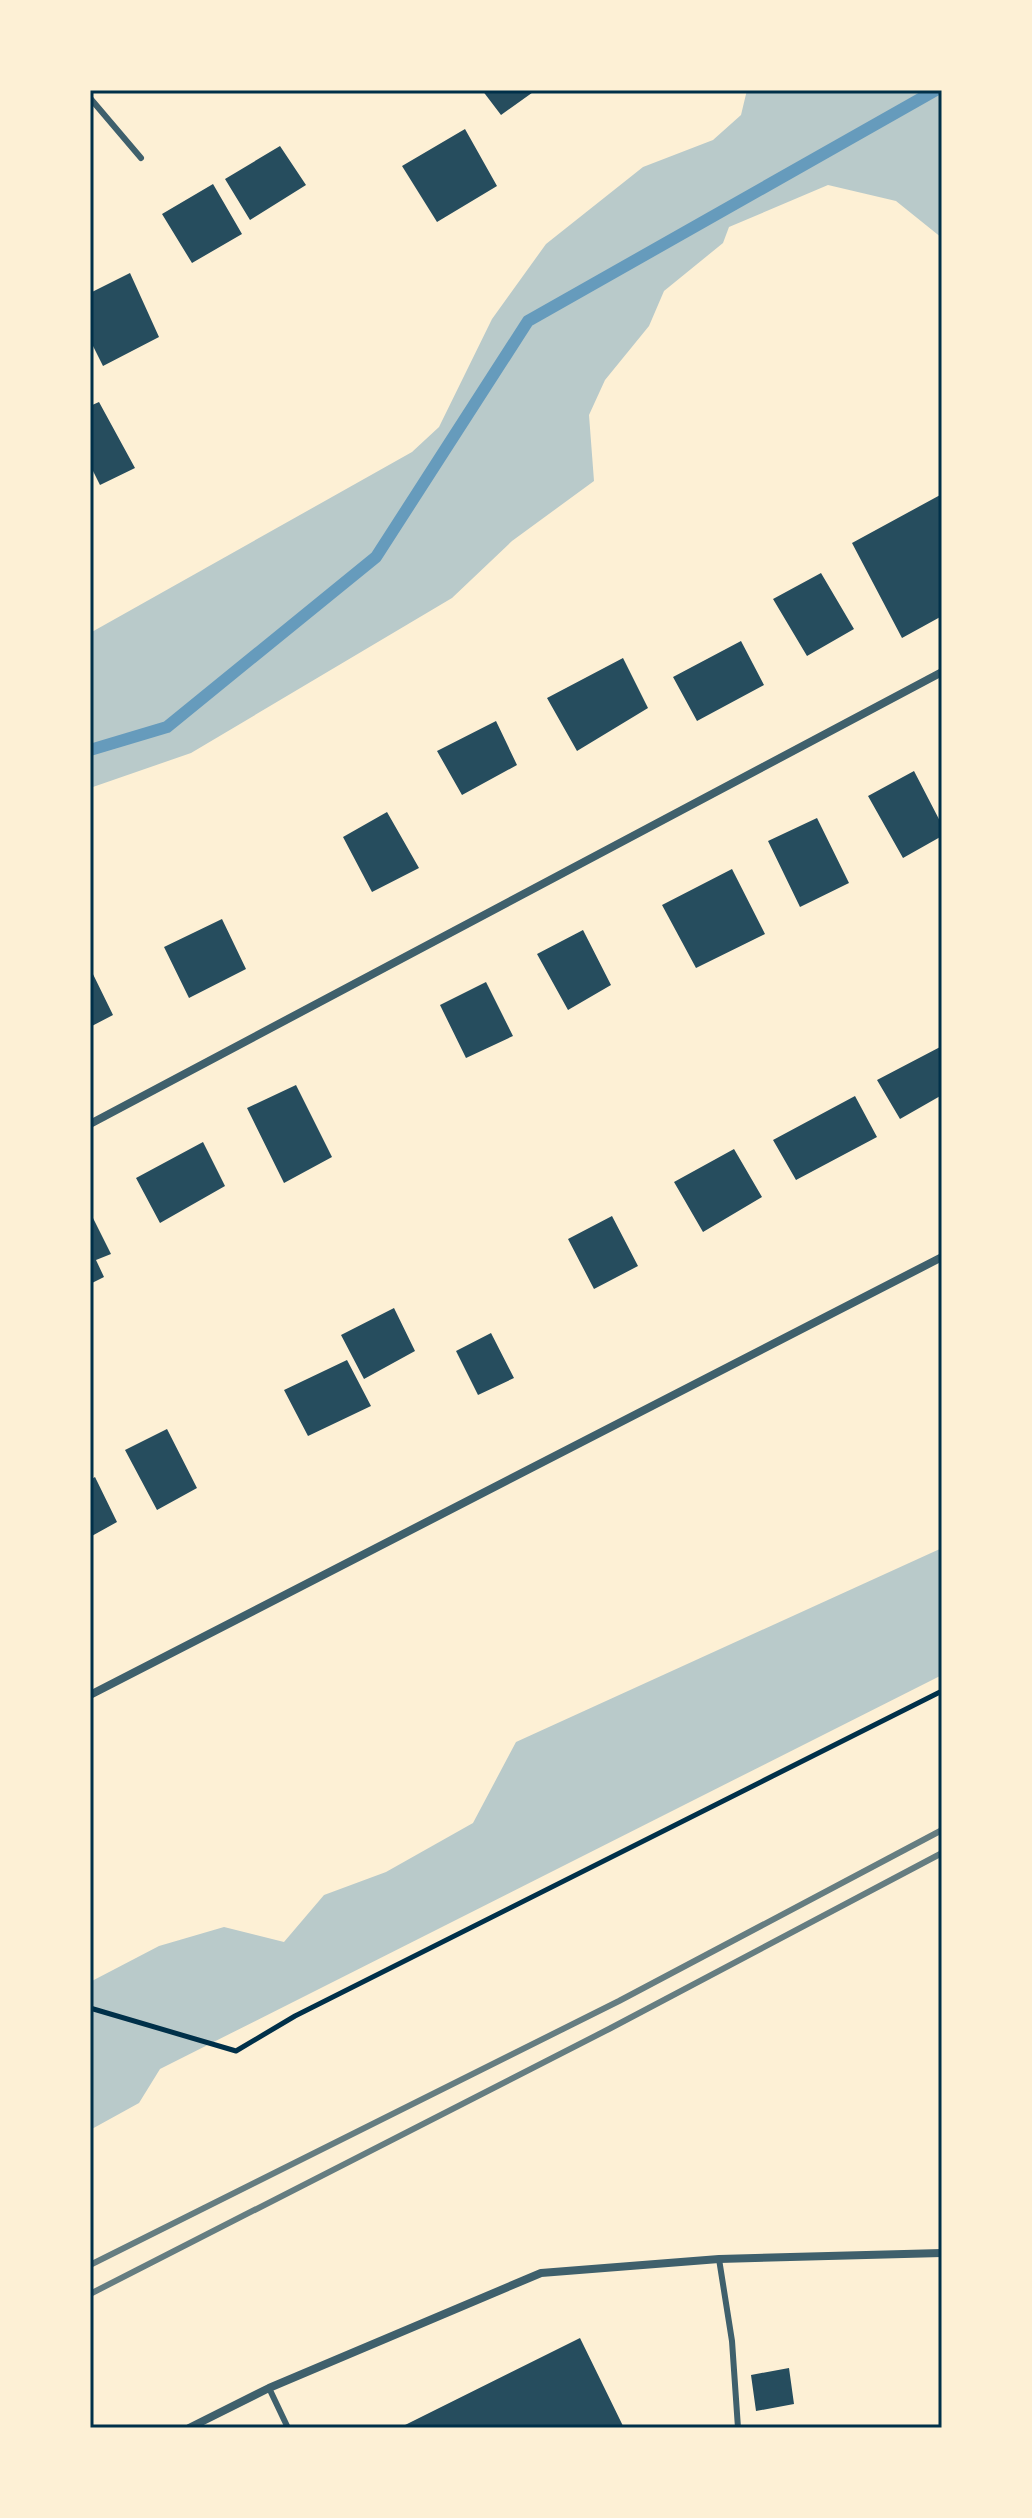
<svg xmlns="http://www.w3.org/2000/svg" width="1032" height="2518" viewBox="0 0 1032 2518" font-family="Barlow,sans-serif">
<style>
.green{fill:#b9caca}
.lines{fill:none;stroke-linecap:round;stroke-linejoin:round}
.stream{stroke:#669bbc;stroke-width:12}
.building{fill:#264d5e}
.path{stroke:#003049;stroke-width:5}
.service{stroke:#3f606c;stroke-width:6}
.minor{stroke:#3f606c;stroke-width:8}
.rail{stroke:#657d81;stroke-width:6}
.neatline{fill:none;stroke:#003049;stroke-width:3}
</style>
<rect width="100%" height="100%" fill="#fdf0d5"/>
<path class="green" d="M747,90H942V238L896,201L828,185L729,227L723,243L664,291L649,326L605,380L589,415L594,481L512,541L452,598L191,753L90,788V633L412,452L439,427L492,319L546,244L643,167L713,140L741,115Z
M942,1548V1675L160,2069L139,2103L90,2130V1982L159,1946L224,1927L284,1942L324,1895L386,1872L473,1823L516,1742Z"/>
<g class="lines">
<path class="stream" d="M90,750L167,727L376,557L528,321L936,90"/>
</g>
<path class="building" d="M482,90H536L501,115Z
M465,129L497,186L437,222L402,166Z
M280,146L306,185L250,220L225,179Z
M213,184L242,234L192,263L162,214Z
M130,273L159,337L103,366L90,340V293Z
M99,402L135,468L100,485L90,465V406Z
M942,494V616L902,638L852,543Z
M821,573L854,629L807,656L773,599Z
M741,641L764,685L697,721L673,677Z
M623,658L648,708L577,751L547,698Z
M496,721L517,765L462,795L437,751Z
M914,771L942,825V836L903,858L868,796Z
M387,812L419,868L372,892L343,837Z
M817,818L849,883L800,907L768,841Z
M732,869L765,934L696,968L662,905Z
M222,919L246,969L189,998L164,947Z
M583,930L611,985L568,1010L537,954Z
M90,968L113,1015L90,1027Z
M486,982L513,1036L466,1058L440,1005Z
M942,1046V1095L900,1119L877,1080Z
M296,1085L332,1157L284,1183L247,1108Z
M855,1096L877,1137L796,1180L773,1140Z
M203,1142L225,1186L160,1223L136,1178Z
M734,1149L762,1197L703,1232L674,1182Z
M90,1212L111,1254L96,1260L104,1277L90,1284Z
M612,1216L638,1266L594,1289L568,1239Z
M394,1308L415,1351L364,1379L341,1335Z
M491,1333L514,1378L478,1395L456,1351Z
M347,1360L371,1406L308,1436L284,1390Z
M167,1429L197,1488L157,1510L125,1450Z
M95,1477L117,1522L90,1537V1480Z
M580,2338L624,2428H399Z
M789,2368L794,2404L756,2411L751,2375Z"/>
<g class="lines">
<path class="path" d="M90,2008L236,2051L295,2016L942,1691"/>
<path class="service" d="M90,98L141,158
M719,2259L732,2341L738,2428
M269,2388L288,2428"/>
<path class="minor" d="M90,1124L942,672
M90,1695L942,1257
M189,2428L269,2388L541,2273L719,2259L942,2253"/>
<path class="rail" d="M90,2265L619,2001L942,1830
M90,2294L609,2029L942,1853"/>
</g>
<rect width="1032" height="2518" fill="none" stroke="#fdf0d5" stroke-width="184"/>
<rect x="92" y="92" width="848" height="2334" class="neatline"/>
</svg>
